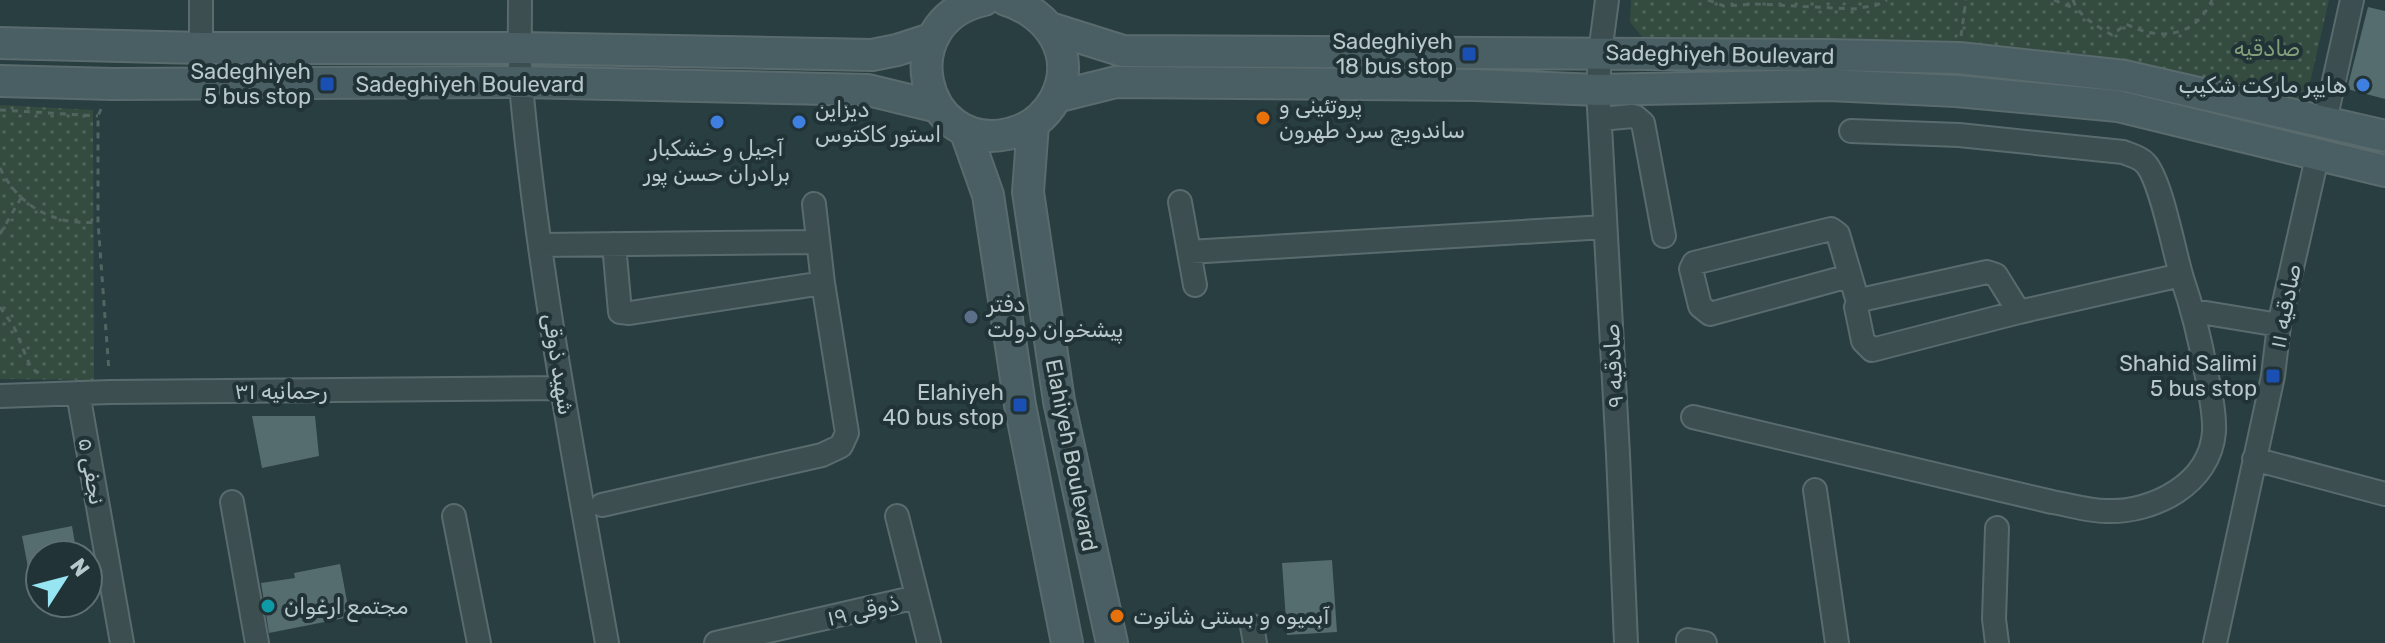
<svg xmlns="http://www.w3.org/2000/svg" width="2385" height="643" viewBox="0 0 2385 643" font-family="Rubik,'Noto Naskh Arabic',sans-serif">
<style>
.grass{fill:url(#grass-dots)}
.building{fill:#566d70}
.lines{fill:none;stroke-linecap:round;stroke-linejoin:round}
.street-casing{stroke:#5a6b6e;stroke-width:26}
.secondary-casing{stroke:#5a6b6e;stroke-width:34}
.path{stroke:#516660;stroke-width:3;stroke-dasharray:6 6;stroke-linecap:butt}
.street{stroke:#3c4e50;stroke-width:22}
.secondary{stroke:#4a5f63;stroke-width:30}
.transit-dot{fill:#1a4fb4;stroke:#213336;stroke-width:3}
.shop-dot{fill:#3f7fe0;stroke:#213336;stroke-width:3}
.food-dot{fill:#e8710a;stroke:#213336;stroke-width:3}
.service-dot{fill:#5c6f8a;stroke:#213336;stroke-width:3}
.culture-dot{fill:#0f9aa8;stroke:#213336;stroke-width:3}
.labels{text-anchor:middle;stroke-width:8;stroke-linejoin:round;paint-order:stroke}
.poi-label{font-size:22px;fill:#b9c8ca;stroke:#213336;text-anchor:end}
.park-label{font-size:22px;fill:#829f79;stroke:#213336}
.street-label{font-size:22px;fill:#b9c8ca;stroke:#213336}
</style>
<defs>
<pattern id="grass-dots" width="8" height="8" patternUnits="userSpaceOnUse" patternTransform="scale(2)"><rect width="8" height="8" fill="#344c40"/><path d="M2 2h.1M6 6h.1" fill="none" stroke="#4f645a" stroke-width="1.8" stroke-linecap="round"/></pattern>
</defs>
<rect width="100%" height="100%" fill="#283e40"/>
<path class="grass" d="M1631,0H2329L2305,104L2099,60L1649,45L1630,22Z
M0,105L93,110L94,380L0,379Z"/>
<path class="building" d="M2368,7L2385,11V99L2347,89Z
M252,416H315L319,456L262,468Z
M72,526L77,555H40V594H33L22,536Z
M1332,560L1337,632L1287,635L1282,563Z
M340,564L350,617L269,633L261,583L295,578L294,573Z"/>
<g class="lines">
<g class="street-casing">
<path id="street" d="M520,0C520,28 519,57 521,85C538,272 574,458 607,643
M1607,0L1600,53L1598,90L1618,454L1626,643
M201,48V0
M1601,119L1632,116L1636,117L1643,123L1664,236
M2325,121L2352,0
M1180,202L1195,285
M614,244L620,312L630,313L823,283
M540,245L818,242
M1189,252L1605,227
M1849,276L1710,314L1700,306L1691,269L1694,263L1702,261L1831,229L1838,234L1858,302
M2194,311L2279,325
M2019,312L1996,275L1987,272L1865,299L1858,302L1856,307L1863,341L1872,350L2019,312L2181,275
M78,393L122,643
M0,396L110,392L562,388
M1693,417L2052,502C2070,505 2089,511 2106,511C2153,513 2210,484 2214,432C2215,412 2210,392 2206,372C2200,339 2193,310 2182,278C2174,252 2161,179 2145,163C2140,157 2130,155 2123,152L1959,135L1851,131
M2254,459L2385,494
M1815,490L1837,643
M232,502L257,643
M602,505L822,455L841,446L847,433L823,283L814,204
M454,516L479,643
M897,516L929,643
M1997,528L1994,619L1997,643
M1252,626L1255,643
M1688,640L1705,643
M716,643L917,597
M2215,643L2273,376L2279,325L2318,153"/>
</g>
<g class="secondary-casing">
<path id="secondary" d="M984,0C890,21 921,153 1008,134C1028,130 1045,117 1055,99C1078,55 1049,13 1006,0
M1050,28L1123,51L1827,55L1959,58L2125,76L2385,136
M0,43L201,48H521L872,55L897,50L931,39
M0,81L113,84L521,82L868,90L938,107
M1056,97L1116,82L1475,85L1598,90L1829,85L1956,91L2118,106L2385,171
M1033,124L1028,192L1059,401L1112,643
M965,130L988,195L1020,405L1067,643"/>
</g>
<path class="path" d="M1708,0L1724,6L1756,4L1854,9L1877,5L1887,0
M2054,0L2076,9
M2073,0C2079,17 2097,26 2112,35L2126,24C2159,41 2195,38 2212,0
M1961,36L1966,0
M101,109L98,116V222L109,372
M0,110L98,116
M0,168C19,207 55,226 98,222
M0,234L21,198
M0,307L14,327L31,368L39,373"/>
<use href="#street" class="street"/>
<use href="#secondary" class="secondary"/>
</g>
<g class="transit-dot">
<rect x="1461" y="46" width="16" height="16" rx="4"/>
<rect x="319" y="76" width="16" height="16" rx="4"/>
<rect x="2265" y="368" width="16" height="16" rx="4"/>
<rect x="1012" y="397" width="16" height="16" rx="4"/>
</g>
<g class="shop-dot">
<circle cx="2363" cy="85" r="8"/>
<circle cx="717" cy="122" r="8"/>
<circle cx="799" cy="122" r="8"/>
</g>
<g class="food-dot">
<circle cx="1263" cy="118" r="8"/>
<circle cx="1117" cy="616" r="8"/>
</g>
<circle class="service-dot" cx="971" cy="317" r="8"/>
<circle class="culture-dot" cx="268" cy="606" r="8"/>
<g class="labels">
<g class="poi-label">
<text x="1453" y="49">Sadeghiyeh<tspan x="1453" dy="25">18 bus stop</tspan></text>
<text x="311" y="79">Sadeghiyeh<tspan x="311" dy="25">5 bus stop</tspan></text>
<text x="2347" y="93">هایپر مارکت شکیب</text>
<text x="1279" y="113" text-anchor="start">پروتئینی و<tspan x="1279" dy="25">ساندویچ سرد طهرون</tspan></text>
<text x="815" y="117" text-anchor="start">دیزاین<tspan x="815" dy="25">استور کاکتوس</tspan></text>
<text x="717" y="156" text-anchor="middle">آجیل و خشکبار<tspan x="717" dy="25">برادران حسن پور</tspan></text>
<text x="987" y="312" text-anchor="start">دفتر<tspan x="987" dy="25">پیشخوان دولت</tspan></text>
<text x="2257" y="371">Shahid Salimi<tspan x="2257" dy="25">5 bus stop</tspan></text>
<text x="1004" y="400">Elahiyeh<tspan x="1004" dy="25">40 bus stop</tspan></text>
<text x="284" y="614" text-anchor="start">مجتمع ارغوان</text>
<text x="1133" y="624" text-anchor="start">آبمیوه و بستنی شاتوت</text>
</g>
<g class="park-label">
<text x="2267" y="56">صادقیه</text>
</g>
<g class="street-label">
<text transform="translate(1720 54) rotate(1)" y="8">Sadeghiyeh Boulevard</text>
<text x="470" y="92">Sadeghiyeh Boulevard</text>
<text transform="translate(2285 306) rotate(-79)" y="8">صادقیه ۱۱</text>
<text transform="translate(559 364) rotate(81)" y="8">شهید ذوقی</text>
<text transform="translate(1613 366) rotate(-93)" y="8">صادقیه ۹</text>
<text x="281" y="399">رحمانیه ۳۱</text>
<text transform="translate(1072 455) rotate(79)" y="8">Elahiyeh Boulevard</text>
<text transform="translate(92 471) rotate(80)" y="8">نجفی ۵</text>
<text transform="translate(863 610) rotate(-13)" y="8">ذوقی ۱۹</text>
</g>
</g>
<g transform="translate(64 579) rotate(54)"><circle r="38" fill="#213336" stroke="#5e6f71" stroke-width="2"/>
<path d="M0-6L14 30L0 20L-14 30Z" fill="#97e4f2"/>
<text y="-12" font-size="22" font-weight="bold" text-anchor="middle" fill="#b9c8ca">N</text>
</g>
</svg>
